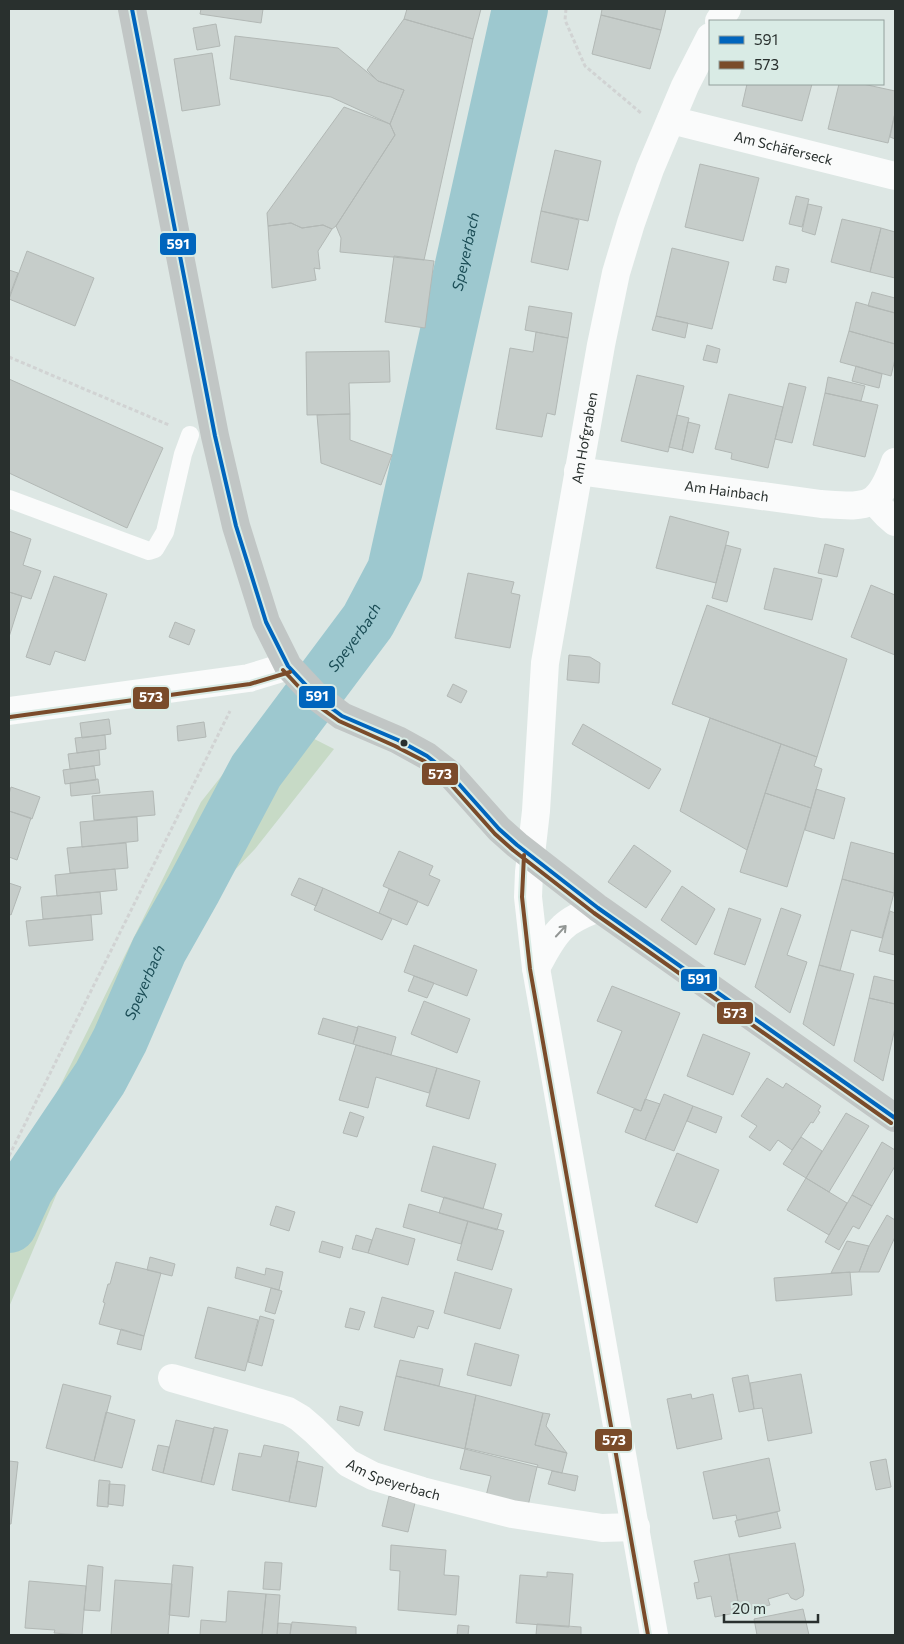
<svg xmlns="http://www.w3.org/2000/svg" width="904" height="1644" viewBox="0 0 904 1644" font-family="Commissioner,sans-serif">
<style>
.green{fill:#c7dac6}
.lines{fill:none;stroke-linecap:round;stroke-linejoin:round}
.river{stroke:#9dc8cf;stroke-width:56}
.building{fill:#c6cdca;stroke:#b2b8b5}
.path{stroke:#d1d3d3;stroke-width:3;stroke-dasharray:4 2.5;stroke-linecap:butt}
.service{stroke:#fafbfb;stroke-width:18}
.minor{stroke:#fafbfb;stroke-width:28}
.tertiary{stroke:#fafbfb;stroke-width:28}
.secondary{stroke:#c1c6c5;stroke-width:28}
.bus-1-casing{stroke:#d9ebe5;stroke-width:8}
.bus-2-casing{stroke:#d9ebe5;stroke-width:8}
.bus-1{stroke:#0065bd;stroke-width:4}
.bus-2{stroke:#7a4b2a;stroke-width:4}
.oneway{stroke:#929694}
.bus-dot{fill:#29302e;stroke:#d9ebe5;stroke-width:2}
.labels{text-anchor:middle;stroke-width:4;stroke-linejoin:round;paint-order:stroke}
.street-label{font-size:14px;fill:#29302e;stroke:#d9ebe5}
.water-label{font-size:15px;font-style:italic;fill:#1a4c55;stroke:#d9ebe5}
.line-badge{stroke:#d9ebe5;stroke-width:2}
.badge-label{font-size:14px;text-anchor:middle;font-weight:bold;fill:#fff}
</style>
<rect width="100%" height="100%" fill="#dde7e4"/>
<path class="green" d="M275,719L334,749L255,849L205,901L171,968L130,1067L73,1155L9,1307V1189L201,802L242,750Z"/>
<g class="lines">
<path class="river" id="s1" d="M9,1225L26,1188L100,1078L120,1040L159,950L194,888L256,771L368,621L395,570L520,9"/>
</g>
<path class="building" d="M201,9H263L261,23L200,14Z
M407,9H481L473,39L404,19Z
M602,9H666L661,30L601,15Z
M601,15L661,30L650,69L592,54Z
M404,19L473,39L424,260L340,252L341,238L336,226L395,135L390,124L404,90L378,81L367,70Z
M216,24L220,46L197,50L193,28Z
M235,36L338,48L378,81L404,90L390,124L331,97L230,79Z
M212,53L220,105L182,111L174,59Z
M747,84H812L802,121L742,106Z
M839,84H863L895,91V113L888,143L828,129Z
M344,107L390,124L395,135L336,226L332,229L323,225L302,228L291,223L268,226L267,213Z
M895,113V139L890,137Z
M555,150L601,161L588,221L541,211Z
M700,164L759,178L743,241L685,227Z
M796,196L809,199L802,227L789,224Z
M808,204L822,207L815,235L802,231Z
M541,211L579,220L568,270L531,262Z
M842,219L881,228L870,272L831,262Z
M291,223L302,228L323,225L332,229L318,251L320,269L314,268L316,280L272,288L268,226Z
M881,228L895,232V278L870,272Z
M672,248L729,262L712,329L656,316Z
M27,251L94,278L75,326L9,299Z
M394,256L434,261L425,328L385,322Z
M776,266L789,269L786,283L773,280Z
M9,270L18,273L9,297Z
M872,292L895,298V313L868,306Z
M856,302L895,313V344L849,331Z
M529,306L572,313L568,338L525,330Z
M656,316L688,323L685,338L652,330Z
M849,331L895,344V359L891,376L840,362Z
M536,332L568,338L555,415L547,413L542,437L496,429L510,348L533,352Z
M707,345L720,349L717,363L703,360Z
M389,351L390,382L349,383L350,414L307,415L306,352Z
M856,366L882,374L879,388L852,381Z
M637,375L684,386L668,452L621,441Z
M828,377L865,386L861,401L825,393Z
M9,379L163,448L127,528L9,473Z
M789,383L806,387L792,443L775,439Z
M825,393L878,405L865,457L813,445Z
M729,394L783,407L768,468L731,459L732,453L715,449Z
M350,414V440L392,455L381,485L321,463L317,415Z
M677,415L689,418L682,450L669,447Z
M688,422L700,425L693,453L682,450Z
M670,516L729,532L716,583L656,568Z
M9,531L31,539L23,565L41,571L31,599L9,592Z
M825,544L844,549L837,577L818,573Z
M726,545L741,549L727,602L712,598Z
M774,568L822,579L812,620L764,609Z
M468,573L514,582L511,593L520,595L510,648L455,638Z
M54,576L107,594L85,661L55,651L50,665L26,657Z
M871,585L895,595V655L851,637Z
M9,592L22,596L9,637Z
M707,605L847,659L817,757L672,704Z
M175,622L195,630L189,645L169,637Z
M569,655L590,657L600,663L599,683L567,680Z
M453,684L467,691L461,703L447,696Z
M710,718L781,744L747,850L680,811Z
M109,719L111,734L82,738L80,723Z
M204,722L206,737L178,741L177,726Z
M583,724L661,769L649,789L572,744Z
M105,735L106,749L77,753L75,738Z
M781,744L817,757L814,766L822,769L811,808L765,793Z
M99,750L100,765L70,769L68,754Z
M94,766L96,780L65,784L63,770Z
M98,779L100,793L71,796L70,783Z
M11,787L40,797L32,819L9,811V794Z
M816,789L845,798L834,839L805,830Z
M153,791L155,815L94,820L92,796Z
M765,793L811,808L787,887L740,872Z
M9,811L31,818L17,860L9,857Z
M137,817L138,841L82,847L80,822Z
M851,842L895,854L894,893L842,879Z
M126,843L128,868L70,873L67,848Z
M634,845L671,871L646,908L608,882Z
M399,851L433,866L429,875L440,880L428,906L383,886Z
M115,869L117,890L57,896L55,875Z
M299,878L323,888L316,906L291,895Z
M842,879L894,893L882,938L851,930L840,971L819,965Z
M9,883L21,887L11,915L9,914Z
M682,886L715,909L696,945L661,920Z
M323,888L392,919L382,940L314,910Z
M389,889L418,901L407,925L379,913Z
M100,892L102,914L43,919L41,897Z
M729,908L761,919L745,965L714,954Z
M781,908L801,915L787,955L807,962L790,1013L755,987Z
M890,911L895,913V955L879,951Z
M91,915L93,940L29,946L26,921Z
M414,945L477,970L467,996L404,972Z
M819,965L854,974L834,1046L803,1024Z
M414,976L434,983L427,998L408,991Z
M874,976L895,981V1004L869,998Z
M612,986L680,1013L641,1111L597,1093L622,1031L597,1021Z
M869,998L895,1004V1028L883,1081L854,1061Z
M424,1001L470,1019L457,1053L411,1034Z
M323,1018L358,1028L353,1044L318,1034Z
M358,1026L396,1037L391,1055L353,1044Z
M703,1034L750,1053L733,1095L687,1076Z
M356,1045L437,1068L429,1093L376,1077L368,1108L339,1100Z
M437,1068L480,1081L469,1119L426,1106Z
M767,1078L783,1088L786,1083L821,1106L818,1111L820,1112L813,1123L811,1122L792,1150L778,1140L770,1151L749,1137L757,1126L741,1116Z
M664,1094L693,1106L674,1151L645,1140Z
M645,1099L660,1104L645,1140L625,1132L634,1109L641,1111Z
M693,1106L722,1117L716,1133L687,1121Z
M350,1112L364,1117L357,1137L343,1133Z
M846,1113L869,1126L829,1192L806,1178Z
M801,1137L822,1151L806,1178L783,1164Z
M882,1142L895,1150V1166L872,1206L852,1195Z
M433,1146L496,1164L483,1209L421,1191Z
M677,1153L719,1170L697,1223L655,1206Z
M806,1178L847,1203L829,1235L787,1210Z
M852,1195L872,1206L859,1229L853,1226L839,1250L825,1242Z
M444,1197L502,1214L497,1230L439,1213Z
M409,1204L468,1221L461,1244L403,1227Z
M276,1206L295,1212L289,1231L270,1225Z
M887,1215L895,1220V1237L879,1272H859L869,1246Z
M468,1221L504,1231L492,1270L457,1260Z
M376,1228L415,1239L408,1265L368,1253Z
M356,1235L372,1240L368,1253L352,1249Z
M322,1241L343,1247L340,1258L319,1252Z
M847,1241L869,1246L859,1272L831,1273Z
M150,1257L175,1264L172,1276L147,1270Z
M116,1262L161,1273L144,1336L99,1324L105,1303L103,1302L108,1284H110Z
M237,1267L265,1275L266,1268L283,1272L279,1290L235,1278Z
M455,1272L512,1289L500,1329L444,1313Z
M850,1272L852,1295L776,1301L774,1278Z
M271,1288L282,1291L275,1314L265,1311Z
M382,1297L434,1311L428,1329L418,1326L414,1338L374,1327Z
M208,1307L258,1320L245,1371L195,1358Z
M350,1308L365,1312L359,1330L345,1327Z
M260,1316L274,1320L262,1366L248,1362Z
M121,1329L144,1336L141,1350L117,1344Z
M475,1343L519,1355L511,1386L467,1375Z
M400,1360L443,1369L439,1386L396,1376Z
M801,1374L812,1433L768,1441L762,1408L754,1409L750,1383Z
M748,1375L754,1409L739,1412L732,1378Z
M396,1376L476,1395L465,1449L384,1430Z
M63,1384L111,1396L94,1461L46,1448Z
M691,1394L692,1399L713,1394L722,1439L677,1449L667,1399Z
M476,1395L543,1413L535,1445L567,1453L562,1473L537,1467L538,1465L465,1448Z
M340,1406L363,1412L359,1426L337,1420Z
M106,1412L135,1420L122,1468L94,1461Z
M543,1413L550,1414L546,1426L567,1453L535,1445Z
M176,1420L214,1429L201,1482L163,1473Z
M214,1427L228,1430L214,1485L201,1482Z
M158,1445L169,1447L163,1473L152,1470Z
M264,1445L299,1452L289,1502L232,1490L239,1453L261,1457Z
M465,1449L537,1467L528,1506L486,1496L491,1476L460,1469Z
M769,1458L780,1511L737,1520L736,1515L713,1519L703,1472Z
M886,1459L891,1487L876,1490L870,1462Z
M9,1461L18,1462L11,1524H9Z
M297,1461L323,1467L316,1507L289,1502Z
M552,1471L578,1476L575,1491L548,1484Z
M99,1480L110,1481L108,1507L97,1506Z
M109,1484L125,1485L123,1506L108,1504Z
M389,1496L415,1503L408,1532L382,1526Z
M777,1512L781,1528L739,1537L735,1521Z
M795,1543L804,1590L803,1596L796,1600L791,1598L788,1593L768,1599L770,1605L740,1612L729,1554Z
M391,1545L446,1550L444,1575L459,1576L456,1615L398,1610L400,1571L390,1570Z
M729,1554L740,1612L715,1617L711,1596L697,1599L694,1583L699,1582L694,1561Z
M265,1562L282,1563L280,1590L263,1589Z
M88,1565L103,1567L100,1611L84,1610Z
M173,1565L193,1567L189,1617L169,1615Z
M547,1572L573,1574L569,1627L516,1623L520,1575L547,1577Z
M115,1580L172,1584L168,1635H111Z
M29,1581L86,1586L82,1635L54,1633L55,1630L25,1628Z
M228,1591L266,1594L262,1635H200L201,1620L226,1622Z
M266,1594L280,1595L277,1635H262Z
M803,1609L809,1635H757L754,1619Z
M292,1622L356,1627V1635H290Z
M278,1623L291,1624L290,1635H277Z
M537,1624L581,1627V1635H536Z
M458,1625L469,1626L468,1635H457Z"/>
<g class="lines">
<path class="path" d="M566,9L565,20L585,66L641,113
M9,357L169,425
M9,1156L230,711"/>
<path class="service" d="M9,499L149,551L155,549L165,532L183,454L190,435"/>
<g class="minor">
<path d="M719,21L727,9"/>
<path id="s2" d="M671,120L895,176"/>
<path id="s3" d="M578,471L821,504C868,507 878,510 895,462"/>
<path d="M874,501L887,515L895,522"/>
<path d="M536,968C544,954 551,938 563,927C572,918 586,913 598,908"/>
<path id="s4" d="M172,1378L288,1411L300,1418L314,1430L348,1463L373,1476L422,1491L512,1514L602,1528L636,1527"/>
<path id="s5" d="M654,1635L536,968L528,897L529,872L536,811L545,663L601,345L616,273L631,223L650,169L685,86L710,37"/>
</g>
<path class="tertiary" d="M9,711L249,678L288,666"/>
<path class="secondary" d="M132,9L215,436L236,526L266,622L288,666L318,698L342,716L398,740L427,756L450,774L499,829L517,845L598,908L895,1118"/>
<g class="bus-1-casing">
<path id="bus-1" d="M132,9L215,436L236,526L266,622L288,666L318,698L342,716L398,740L427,756L450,774L499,829L517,845L598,908L895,1118"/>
</g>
<g class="bus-2-casing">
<path id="bus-2" d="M283,670L314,703L339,721L395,746L424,761L446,779L495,834L513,850L594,913L891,1123
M10,717L250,684L290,672
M524,855L522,897L530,969L648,1635"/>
</g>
<use href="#bus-1" class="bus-1"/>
<use href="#bus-2" class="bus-2"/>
</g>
<defs><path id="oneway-shaft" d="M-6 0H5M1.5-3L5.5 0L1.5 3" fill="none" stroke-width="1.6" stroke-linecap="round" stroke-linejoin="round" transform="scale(1.25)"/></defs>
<use class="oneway" href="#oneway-shaft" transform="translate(561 931) rotate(-47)"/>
<circle class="bus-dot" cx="404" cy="743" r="4.5"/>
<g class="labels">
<g class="street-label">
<text dy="5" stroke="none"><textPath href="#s2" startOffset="116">Am Schäferseck</textPath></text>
<text dy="5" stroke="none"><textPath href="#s5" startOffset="1212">Am Hofgraben</textPath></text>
<text dy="5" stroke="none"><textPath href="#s3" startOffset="150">Am Hainbach</textPath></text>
<text dy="5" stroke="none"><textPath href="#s4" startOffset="249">Am Speyerbach</textPath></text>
</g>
<g class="water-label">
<text dy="5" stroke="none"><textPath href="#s1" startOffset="1089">Speyerbach</textPath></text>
<text dy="5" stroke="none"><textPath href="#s1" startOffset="684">Speyerbach</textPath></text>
<text dy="5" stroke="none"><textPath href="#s1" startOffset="279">Speyerbach</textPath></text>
</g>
</g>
<g class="line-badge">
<rect x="159" y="232" width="38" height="24" rx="5" fill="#0065bd"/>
<rect x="298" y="685" width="38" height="24" rx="5" fill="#0065bd"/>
<rect x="132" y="686" width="38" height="24" rx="5" fill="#7a4b2a"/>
<rect x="421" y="762" width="38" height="24" rx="5" fill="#7a4b2a"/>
<rect x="680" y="968" width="38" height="24" rx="5" fill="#0065bd"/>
<rect x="716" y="1001" width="38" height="24" rx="5" fill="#7a4b2a"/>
<rect x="594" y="1428" width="39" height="24" rx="5" fill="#7a4b2a"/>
</g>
<g class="badge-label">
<text x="178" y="249">591</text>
<text x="317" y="701">591</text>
<text x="151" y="702">573</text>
<text x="440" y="779">573</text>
<text x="699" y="984">591</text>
<text x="735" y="1018">573</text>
<text x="614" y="1445">573</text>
</g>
<rect width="904" height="1644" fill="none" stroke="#29302e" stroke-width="20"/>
<rect x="709" y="20" width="175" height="65" fill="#d9ebe5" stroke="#93a09c"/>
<rect x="719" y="36" width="25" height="8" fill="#0065bd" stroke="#93a09c"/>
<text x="754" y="45" font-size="15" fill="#29302e">591</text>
<rect x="719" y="61" width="25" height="8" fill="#7a4b2a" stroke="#93a09c"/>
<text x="754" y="70" font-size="15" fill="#29302e">573</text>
<path d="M724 1614v8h94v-8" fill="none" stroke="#29302e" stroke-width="2.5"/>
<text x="732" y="1614" font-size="15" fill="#29302e" stroke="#d9ebe5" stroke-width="4" paint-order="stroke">20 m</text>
</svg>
